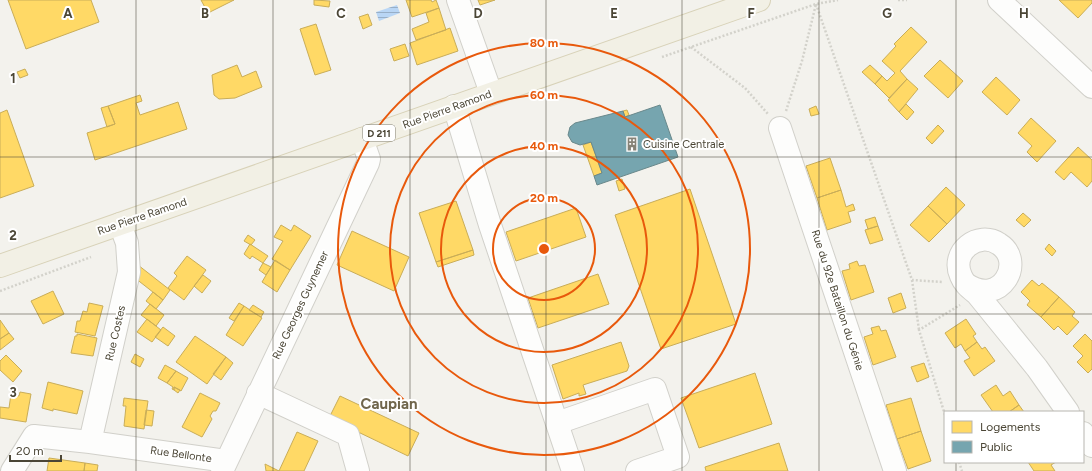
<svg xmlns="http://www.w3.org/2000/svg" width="1092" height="471" viewBox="0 0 1092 471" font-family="Figtree,sans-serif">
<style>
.water{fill:url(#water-rules)}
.homes{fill:#ffd966;stroke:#c9ad58}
.public{fill:#76a5af;stroke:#69888b}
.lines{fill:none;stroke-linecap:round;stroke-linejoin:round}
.minor-casing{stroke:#d1d0ca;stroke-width:24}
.major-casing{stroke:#d8d2b8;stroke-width:24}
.path{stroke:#d3d2cb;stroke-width:2.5;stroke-dasharray:2 2;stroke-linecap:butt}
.minor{stroke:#fdfdfc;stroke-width:22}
.major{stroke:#f2f0e5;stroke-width:22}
.grid{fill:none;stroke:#4b4636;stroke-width:1;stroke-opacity:0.55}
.ring{fill:none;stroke:#e8590c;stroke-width:2}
.labels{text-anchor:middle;stroke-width:4;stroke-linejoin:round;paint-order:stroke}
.shield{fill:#fff;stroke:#817e72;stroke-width:1}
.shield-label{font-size:10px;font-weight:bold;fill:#4b4636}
.street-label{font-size:11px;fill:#4b4636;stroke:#fff}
.poi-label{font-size:11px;fill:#4b4636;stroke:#fff;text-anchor:start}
.district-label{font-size:15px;font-weight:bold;fill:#70664c;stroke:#fff}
.grid-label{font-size:13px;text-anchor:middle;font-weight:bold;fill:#4b4636;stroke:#fff;stroke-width:4;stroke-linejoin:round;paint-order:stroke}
.centre{fill:#e8590c;stroke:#fff;stroke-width:2}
.ring-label{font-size:12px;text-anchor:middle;font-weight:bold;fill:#e8590c;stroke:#fff;stroke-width:4;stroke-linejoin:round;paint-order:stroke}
</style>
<defs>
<pattern id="water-rules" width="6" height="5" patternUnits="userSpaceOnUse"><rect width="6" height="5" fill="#b9d6f5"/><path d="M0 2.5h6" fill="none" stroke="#98afc7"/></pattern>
</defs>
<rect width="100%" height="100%" fill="#f3f2ed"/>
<path class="water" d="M397,5L400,13L379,21L376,12Z"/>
<path class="homes" d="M8,0H91L99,22L26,49Z
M201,0H234L208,13Z
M314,0L330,1L329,7L314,5Z
M406,0H431L432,2L436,0L439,8L412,17Z
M478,0H495L480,5Z
M1059,0H1092V3L1078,18Z
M439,8L446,30L416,40L412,29L429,22L426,13Z
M368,14L372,25L363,29L359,17Z
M316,24L331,70L315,75L300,29Z
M911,27L927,42L900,71L907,79L889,98L875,84L882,76L887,81L895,73L882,61L896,46L894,44Z
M450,28L458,51L417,65L410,43Z
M405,44L409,56L394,61L390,49Z
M940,60L963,81L948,98L924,76Z
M237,65L242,77L256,71L262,87L235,98L219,99L214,95L212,75Z
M870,65L882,76L875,84L862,72Z
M25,69L28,75L20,78L17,72Z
M996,77L1020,100L1007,115L982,92Z
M907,79L918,89L899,112L888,100Z
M140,95L142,101L136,103L140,115L178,102L187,129L95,160L87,133L115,124L108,106Z
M906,104L914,112L907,120L899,112Z
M108,106L115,124L107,127L101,108Z
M816,106L819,114L811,116L809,109Z
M7,110L34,186L0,198V113Z
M627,110L629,115L625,117L623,111Z
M1031,118L1056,141L1037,162L1027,152L1032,146L1018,133Z
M938,125L944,131L932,144L926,138Z
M591,142L602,173L594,176L583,145Z
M1078,147L1092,160V181L1087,187L1071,172L1064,180L1055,172Z
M830,158L841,190L817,198L806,166Z
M622,179L625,189L619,191L616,181Z
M946,187L965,205L947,224L928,206Z
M690,189L736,324L661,349L615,215Z
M841,190L846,207L853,204L855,210L848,212L851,222L827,230L817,198Z
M456,201L473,250L436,262L419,213Z
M928,206L947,224L929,242L910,225Z
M576,208L586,237L516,261L506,232Z
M1023,213L1031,220L1024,227L1016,220Z
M875,217L878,226L868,229L865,220Z
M281,225L291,231L294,225L311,236L290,270L272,259L283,241L274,237Z
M878,226L883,240L870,244L865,230Z
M352,231L409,257L394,291L337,265Z
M248,235L255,240L251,245L244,241Z
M250,244L268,256L263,263L252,256L250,259L244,254Z
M1049,244L1056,251L1052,256L1045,249Z
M473,250L474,255L438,267L436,262Z
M187,256L206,270L184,300L168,288L177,276L174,273Z
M275,260L290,270L277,292L262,282Z
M857,261L859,266L865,265L874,292L851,300L842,271L850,269L849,264Z
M263,263L271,267L266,275L259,270Z
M138,265L170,290L163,300L135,278Z
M598,274L609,304L538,328L528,298Z
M203,275L211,281L202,293L194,286Z
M1032,280L1039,286L1042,283L1059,297L1041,317L1027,305L1030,301L1021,292Z
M53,291L64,314L43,324L31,301Z
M153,292L163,300L156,309L146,301Z
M901,293L906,308L893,313L888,298Z
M1059,297L1075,312L1072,316L1079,322L1067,335L1058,326L1054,330L1041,317Z
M89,303L103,306L95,336L75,332L77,321H80L83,311L87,312Z
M239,303L244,306L234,321L229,318Z
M150,304L164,315L156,326L141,315Z
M253,305L264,312L261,317L249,310Z
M244,306L262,318L243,346L226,335Z
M147,319L161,330L152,342L137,332Z
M966,319L976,334L973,336L977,342L965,351L961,344L955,348L945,333Z
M0,320L9,333L0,339Z
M879,326L881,331L886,330L896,357L873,365L864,337L873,334L871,328Z
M163,327L175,336L168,346L155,337Z
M9,333L14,339L0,350V339Z
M77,334L97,338L93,356L71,353L75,336H77Z
M1085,334L1092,341V369L1088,373L1077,362L1083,356L1073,346Z
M195,336L226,357L207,384L176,362Z
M621,342L629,366L627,371L583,385L586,394L579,396V393L563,399L552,365Z
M977,342L982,349L985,347L995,361L974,376L964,361L970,358L965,351Z
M135,354L144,359L140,367L131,362Z
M6,355L22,371L13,382L0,370V361Z
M226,357L233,363L221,380L213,374Z
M924,363L929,377L917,382L911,367Z
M165,365L176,371L167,383L158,378Z
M176,371L188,378L181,391L174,387V390L172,389L173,387L167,383Z
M755,373L772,424L699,448L681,398Z
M48,382L83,391L77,414L53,409V411L42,408Z
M996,385L1003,396L1010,391L1019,405L1009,412H993L981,395Z
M174,387L180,390L178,393L174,390Z
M20,392L31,394L26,422L0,418V407L9,408L11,394L19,396Z
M200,393L220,403L216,411H213L210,416L212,419L202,437L182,427Z
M340,396L419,433L408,456L329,418Z
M124,398L148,401L144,429L124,426L126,406H123Z
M911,398L921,431L897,439L886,405Z
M1019,405L1024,412H1009Z
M146,410L154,411L152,426L144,425Z
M921,431L931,461L908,469L897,439Z
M297,432L318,441L304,471H266L265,464L279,471Z
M779,443L788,471H706L705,467Z
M49,458L85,463L84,471H47Z
M1028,462H1056L1051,465L1055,471H1034Z
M85,463L98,465L97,471H84Z"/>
<path class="public" d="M660,105L678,157L597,185L594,176L602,173L591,142L580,145L572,142L568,135L570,127L575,123L623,111L625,117Z"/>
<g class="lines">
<g class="minor-casing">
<path id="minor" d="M458,0L491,93
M999,0L1092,87
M454,106L490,225L573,471
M780,128L895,471
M966,284C1001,308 1026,261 999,244C978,230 950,252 961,276C964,284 971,289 977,294L1037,368L1068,412
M258,393L348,435L358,471
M557,423L655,389L678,457L637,471
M1083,433L1092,446
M90,442L129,272L127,243L120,224
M12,471L34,436L90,442L226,461
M222,471L368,163L369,159L362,139"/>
</g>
<g class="major-casing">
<path id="major" d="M0,266L759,0"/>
</g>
<path class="path" d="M898,0H907
M816,4L912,280L943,282
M691,47L745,88L768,114
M662,57L816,4L838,0
M786,111L802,61L816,4
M912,280L919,330
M0,291L91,257
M945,415L919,330L960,305
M959,462L962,471"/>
<use href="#minor" class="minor"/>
<use href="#major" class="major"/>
</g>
<path class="grid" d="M136,0V471M273,0V471M410,0V471M546,0V471M682,0V471M819,0V471M956,0V412M0,157H1092M0,314H1092M956,462V471"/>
<g class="ring">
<circle cx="544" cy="249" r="51"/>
<circle cx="544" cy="249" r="103"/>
<circle cx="544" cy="249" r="154"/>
<circle cx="544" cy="249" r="206"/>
</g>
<defs>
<g id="building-bare" transform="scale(1.08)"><path d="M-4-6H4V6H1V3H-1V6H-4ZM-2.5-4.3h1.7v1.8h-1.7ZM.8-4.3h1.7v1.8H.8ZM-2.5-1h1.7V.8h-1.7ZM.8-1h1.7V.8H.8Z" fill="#868276" stroke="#fff" stroke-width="2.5" paint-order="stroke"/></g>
</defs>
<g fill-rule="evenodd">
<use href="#building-bare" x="632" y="144"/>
</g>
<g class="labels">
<rect class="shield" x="363" y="125" width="32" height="16" rx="3"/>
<g class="shield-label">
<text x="379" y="137">D 211</text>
</g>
<g class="street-label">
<text transform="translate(447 109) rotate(-20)" y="4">Rue Pierre Ramond</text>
<text transform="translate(142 216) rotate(-19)" y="4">Rue Pierre Ramond</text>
<text transform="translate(838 300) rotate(72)" y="4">Rue du 92e Bataillon du Génie</text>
<text transform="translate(300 305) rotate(-65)" y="4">Rue Georges Guynemer</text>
<text transform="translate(115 333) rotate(-77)" y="4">Rue Costes</text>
<text transform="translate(181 454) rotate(8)" y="4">Rue Bellonte</text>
</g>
<g class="poi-label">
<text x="643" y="148">Cuisine Centrale</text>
</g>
<g class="district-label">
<text x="389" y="409">Caupian</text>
</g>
</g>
<g class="grid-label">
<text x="68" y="18">A</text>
<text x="205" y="18">B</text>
<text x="341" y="18">C</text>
<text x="478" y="18">D</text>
<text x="614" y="18">E</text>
<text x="751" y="18">F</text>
<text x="887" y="18">G</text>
<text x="1024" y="18">H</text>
<text x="13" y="83">1</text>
<text x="13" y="240">2</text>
<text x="13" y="397">3</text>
</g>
<circle cx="544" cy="249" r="6" class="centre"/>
<g class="ring-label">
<text x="544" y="47">80 m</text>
<text x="544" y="99">60 m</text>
<text x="544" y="150">40 m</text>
<text x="544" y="202">20 m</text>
</g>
<rect x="944" y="411" width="140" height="52" fill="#ffffff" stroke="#b7b5af"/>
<rect x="952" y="421" width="20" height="12" fill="#ffd966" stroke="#b7b5af"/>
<text x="980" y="431" font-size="12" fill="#4b4636">Logements</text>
<rect x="952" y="441" width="20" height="12" fill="#76a5af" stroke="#b7b5af"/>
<text x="980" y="451" font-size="12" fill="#4b4636">Public</text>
<path d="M10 455v6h51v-6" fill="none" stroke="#4b4636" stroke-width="2"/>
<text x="16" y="455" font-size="12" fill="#4b4636" stroke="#ffffff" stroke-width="3" paint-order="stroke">20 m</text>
</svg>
